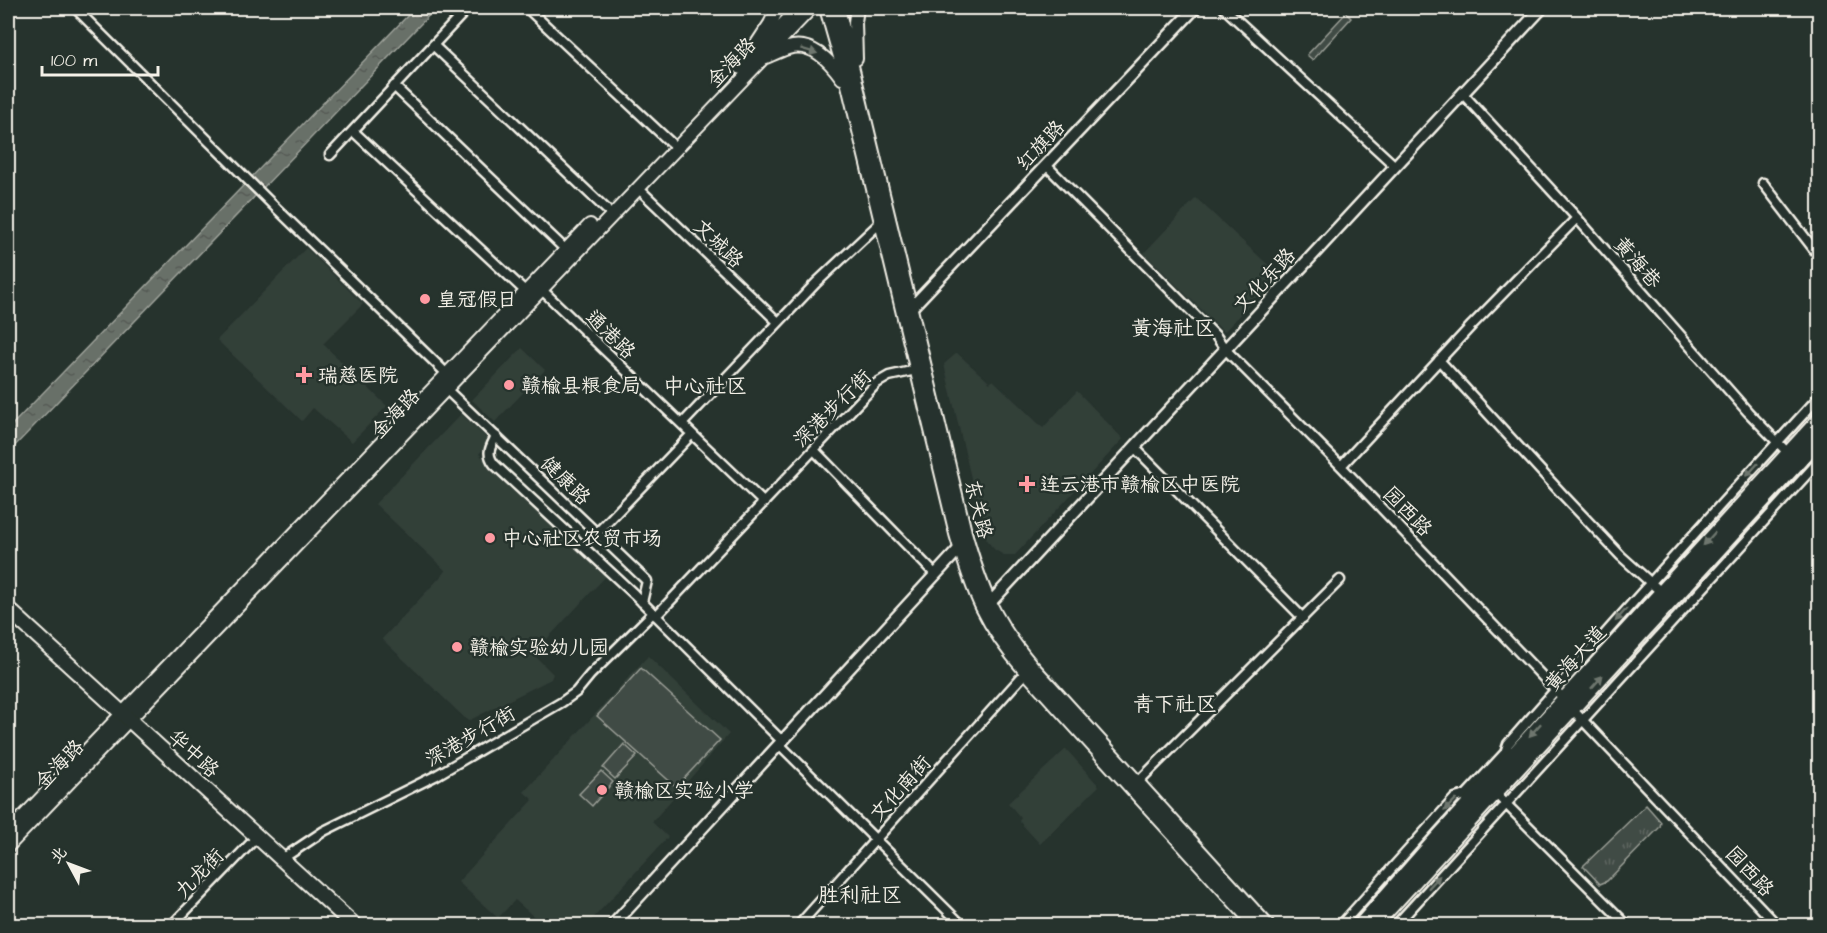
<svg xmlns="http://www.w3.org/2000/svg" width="1827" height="933" viewBox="0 0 1827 933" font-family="'Architects Daughter','LXGW WenKai TC',sans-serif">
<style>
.built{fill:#333f39}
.grass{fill:url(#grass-tufts);stroke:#9a9e96;stroke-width:1.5}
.green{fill:#414b45;stroke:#9a9e96;stroke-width:1.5}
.water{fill:url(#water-ripples);stroke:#9fa39b;stroke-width:1.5}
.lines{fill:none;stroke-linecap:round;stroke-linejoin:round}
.minor-casing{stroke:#f4f1e8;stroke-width:13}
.tertiary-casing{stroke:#f4f1e8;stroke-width:15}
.secondary-casing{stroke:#f4f1e8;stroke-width:16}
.primary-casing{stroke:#f4f1e8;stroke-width:18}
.minor{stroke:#26332d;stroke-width:8}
.tertiary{stroke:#26332d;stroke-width:10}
.secondary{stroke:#26332d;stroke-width:12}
.primary{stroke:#26332d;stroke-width:14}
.oneway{fill:#6e766e}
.poi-dot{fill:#ff9aa2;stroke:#26332d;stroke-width:2}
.labels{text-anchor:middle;stroke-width:5;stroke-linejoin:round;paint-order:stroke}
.street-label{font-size:20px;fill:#f4f1e8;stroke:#26332d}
.poi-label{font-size:20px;fill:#f4f1e8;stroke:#26332d;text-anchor:start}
.neighbourhood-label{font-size:21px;fill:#f4f1e8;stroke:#26332d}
</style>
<defs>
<pattern id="grass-tufts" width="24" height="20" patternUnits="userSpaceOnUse" patternTransform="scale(1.5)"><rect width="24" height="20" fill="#414b45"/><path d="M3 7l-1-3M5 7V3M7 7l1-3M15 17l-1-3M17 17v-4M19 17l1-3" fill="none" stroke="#5d6560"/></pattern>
<pattern id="water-ripples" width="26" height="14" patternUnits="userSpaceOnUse" patternTransform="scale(1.5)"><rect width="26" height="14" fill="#676f68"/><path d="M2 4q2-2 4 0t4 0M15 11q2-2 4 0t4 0" fill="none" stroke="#565a55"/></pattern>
</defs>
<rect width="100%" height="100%" fill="#26332d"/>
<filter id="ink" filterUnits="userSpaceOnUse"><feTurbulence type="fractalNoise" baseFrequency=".0167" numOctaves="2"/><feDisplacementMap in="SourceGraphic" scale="12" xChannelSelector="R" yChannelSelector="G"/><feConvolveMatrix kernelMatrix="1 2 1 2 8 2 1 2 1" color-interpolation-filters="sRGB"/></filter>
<g filter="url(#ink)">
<path class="built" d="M1196,198L1278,274L1224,332L1144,253Z
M306,248L363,304L323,344L387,406L352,442L313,408L302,421L217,340Z
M522,348L545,370L495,422L472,400Z
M957,353L990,383L993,380L1043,428L1077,391L1123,439L1015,555H1004L995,550L987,541L983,529L944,364Z
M461,414L490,441L479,454L608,574L533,654L553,674L551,679L468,721L382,639L446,571L375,504Z
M648,656L729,734L652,822L668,837L587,925H543L515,900L498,918L458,882L533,800L524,792Z
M1066,749L1099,786L1040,844L1019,821L1021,818L1008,803Z"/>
<path class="grass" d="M1346,13L1351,18L1313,60L1307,55Z
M1646,805L1661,822L1660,827L1607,881L1600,884L1583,866Z"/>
<path class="green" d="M641,668L720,740L676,787L597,716Z
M624,744L637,756L615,779L603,768Z
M601,771L613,782L592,806L579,794Z"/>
<path class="water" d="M415,8H436L8,453V429Z"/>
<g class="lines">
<g class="minor-casing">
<path id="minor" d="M75,8L273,205L447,374
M527,8L670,142
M1224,8L1395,166
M433,45L606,209
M394,86L566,250
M1462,93L1577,218L1748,412L1788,453
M353,131L526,292
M330,155L468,8
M1046,165L1216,336L1225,349L1341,466L1564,699
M1763,183L1820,257
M638,188L778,322
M541,289L764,503
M1439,360L1563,495L1621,556L1661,592
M446,389L647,581L642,602
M682,424L816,283L881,222
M496,436C490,448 486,453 494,464L634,594L782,741
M1134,447L1303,618
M814,450L935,574
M1341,466L1472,325L1577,218
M597,533L692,434
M656,616L877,383L889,376L916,370
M1572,709L1778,926
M779,744L963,926
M1137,783L1340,580
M1495,793L1628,926
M282,859L324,831L435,776L562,702L576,692L590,675L653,613
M171,926L251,843
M798,926L1026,672
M1340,926L1455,798L1466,795L1505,753L1508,744C1610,627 1714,511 1820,396
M1395,926L1820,460"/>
</g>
<g class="tertiary-casing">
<path id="tertiary" d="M911,308L1195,8
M989,604L1542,8
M612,926L960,548"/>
</g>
<g class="secondary-casing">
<path id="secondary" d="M826,8L848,85L956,534C973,593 985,625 1026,672L1256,926
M838,8L965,532C981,589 993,620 1032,666L1268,926
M752,57L799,8
M766,57C773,54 781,50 788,48C812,41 830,61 842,78
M856,59L855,22L857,8
M741,68L770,24L778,8
M8,833L590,225
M8,846L811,8"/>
</g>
<g class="primary-casing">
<path id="primary" d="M8,609L355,926
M1360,926L1432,844L1820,419
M1373,926L1820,438"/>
</g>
<use href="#minor" class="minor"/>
<use href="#tertiary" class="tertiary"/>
<use href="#secondary" class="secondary"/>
<use href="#primary" class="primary"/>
</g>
<defs><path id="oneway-solid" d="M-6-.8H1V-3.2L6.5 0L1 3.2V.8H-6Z" transform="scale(1.5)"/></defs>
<g class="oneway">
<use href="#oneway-solid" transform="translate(809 51) rotate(17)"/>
<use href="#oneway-solid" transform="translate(1752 470) rotate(132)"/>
<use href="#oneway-solid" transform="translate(1709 539) rotate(132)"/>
<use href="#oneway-solid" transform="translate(1621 615) rotate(131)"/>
<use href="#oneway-solid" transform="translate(1597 682) rotate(-48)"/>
<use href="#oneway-solid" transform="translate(1535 730) rotate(132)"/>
<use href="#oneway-solid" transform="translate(1450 805) rotate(135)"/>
<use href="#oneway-solid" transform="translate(1434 882) rotate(-48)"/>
</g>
</g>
<g class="poi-dot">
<circle cx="425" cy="299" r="6"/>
<path d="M301 366h6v6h6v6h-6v6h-6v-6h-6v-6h6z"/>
<circle cx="509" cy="385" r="6"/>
<path d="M1024 475h6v6h6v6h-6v6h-6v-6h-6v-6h6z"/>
<circle cx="490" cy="538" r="6"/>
<circle cx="457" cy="647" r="6"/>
<circle cx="602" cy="790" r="6"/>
</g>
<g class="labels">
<g class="street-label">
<text transform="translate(731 62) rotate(-46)" y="7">金海路</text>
<text transform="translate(1040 145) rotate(-47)" y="7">红旗路</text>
<text transform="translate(719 243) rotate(44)" y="7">文城路</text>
<text transform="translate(1638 262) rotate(49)" y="7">黄海巷</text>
<text transform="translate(1264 280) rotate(-47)" y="7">文化东路</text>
<text transform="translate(611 334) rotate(44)" y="7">通港路</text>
<text transform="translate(832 408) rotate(-45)" y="7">深港步行街</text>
<text transform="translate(395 413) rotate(-46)" y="7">金海路</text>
<text transform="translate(566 480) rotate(44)" y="7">健康路</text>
<text transform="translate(979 509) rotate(76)" y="7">东关路</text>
<text transform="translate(1408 511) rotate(46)" y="7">园西路</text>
<text transform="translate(1575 658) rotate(-48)" y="7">黄海大道</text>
<text transform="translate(470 736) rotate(-30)" y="7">深港步行街</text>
<text transform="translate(194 753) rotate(42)" y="7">华中路</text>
<text transform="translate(59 764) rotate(-46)" y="7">金海路</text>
<text transform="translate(900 788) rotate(-48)" y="7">文化南街</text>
<text transform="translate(1750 871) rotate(47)" y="7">园西路</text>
<text transform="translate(199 873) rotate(-46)" y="7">九龙街</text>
</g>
<g class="poi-label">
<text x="437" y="306">皇冠假日</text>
<text x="318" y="382">瑞慈医院</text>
<text x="521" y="392">赣榆县粮食局</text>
<text x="1040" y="491">连云港市赣榆区中医院</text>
<text x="502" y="545">中心社区农贸市场</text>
<text x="469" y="654">赣榆实验幼儿园</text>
<text x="614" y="797">赣榆区实验小学</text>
</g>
<g class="neighbourhood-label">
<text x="1173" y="335">黄海社区</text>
<text x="705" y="393">中心社区</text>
<text x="1175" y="711">青下社区</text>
<text x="860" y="902">胜利社区</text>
</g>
</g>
<rect width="1827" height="933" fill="none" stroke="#26332d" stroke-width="30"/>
<rect x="15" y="15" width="1797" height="903" fill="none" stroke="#f4f1e8" stroke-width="2" filter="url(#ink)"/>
<g transform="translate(69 864) rotate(311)" stroke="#26332d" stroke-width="4.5" paint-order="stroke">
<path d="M0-4.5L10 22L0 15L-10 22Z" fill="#f4f1e8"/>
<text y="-9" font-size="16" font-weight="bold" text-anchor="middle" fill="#f4f1e8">北</text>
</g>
<path d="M42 66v9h116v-9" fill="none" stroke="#f4f1e8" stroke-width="3"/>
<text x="51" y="66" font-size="18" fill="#f4f1e8" stroke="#26332d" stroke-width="4.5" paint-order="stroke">100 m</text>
</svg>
